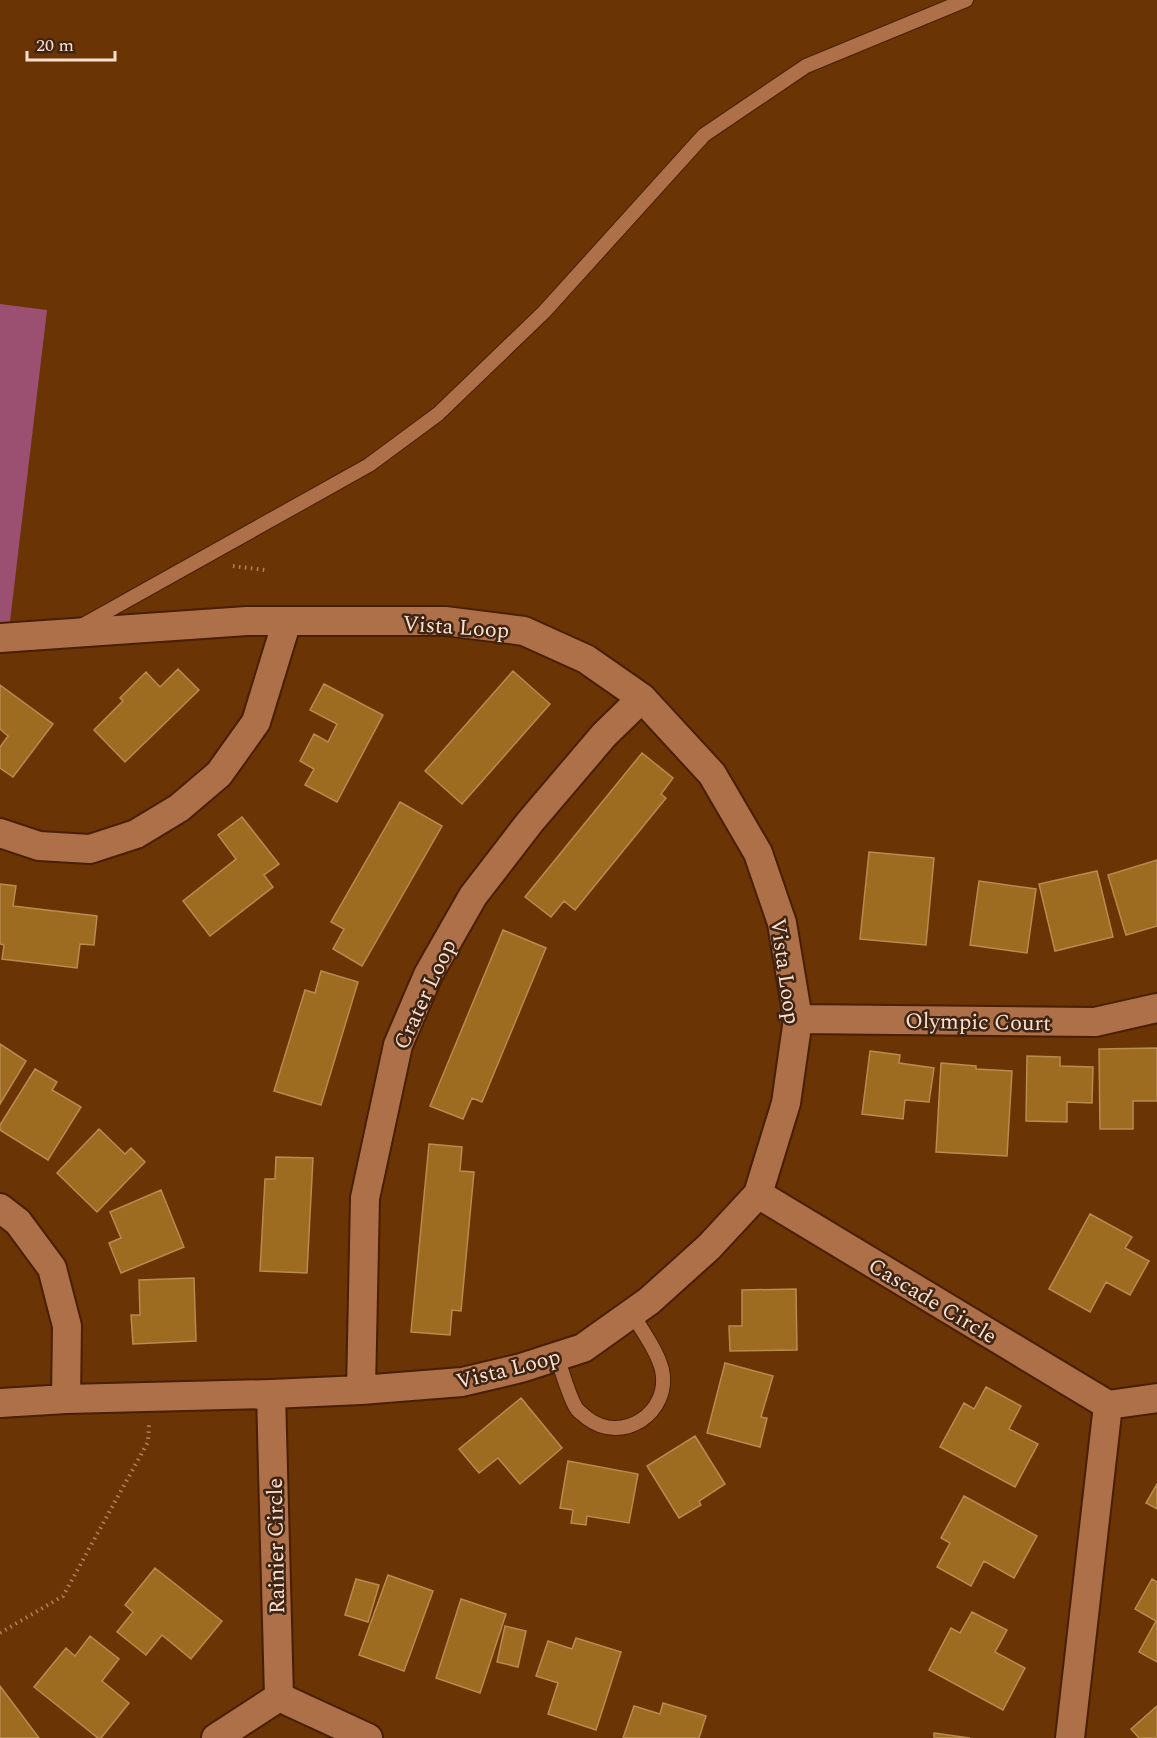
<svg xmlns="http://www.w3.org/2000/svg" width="1157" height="1738" viewBox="0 0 1157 1738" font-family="Spectral,serif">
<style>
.green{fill:#9b5072}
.building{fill:#9d6c21;stroke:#b88b4e;stroke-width:1.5}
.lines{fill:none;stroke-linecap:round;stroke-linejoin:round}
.service-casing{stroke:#481e00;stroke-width:16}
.minor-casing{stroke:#481e00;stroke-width:32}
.path{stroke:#ae8362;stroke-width:4;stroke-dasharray:1.5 4.5;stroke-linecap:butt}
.service{stroke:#ae7048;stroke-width:14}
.minor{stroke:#ae7048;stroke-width:28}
.labels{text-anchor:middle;stroke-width:5;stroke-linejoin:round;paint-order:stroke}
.street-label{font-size:22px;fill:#fce0cf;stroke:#3e2413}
</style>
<rect width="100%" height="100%" fill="#6b3404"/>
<path class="green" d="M0,304L47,310L8,638H0Z"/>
<path class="building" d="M178,669L199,690L125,762L94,730L123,701L120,698L146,672L160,687Z
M513,671L550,704L462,804L425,771Z
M324,684L383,715L337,802L305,785L314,769L300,761L314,734L328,742L337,724L310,710Z
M0,685L53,724L13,777L0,768V747L8,736L0,729Z
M642,753L673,778L661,794L666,798L575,910L564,901L551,917L525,897Z
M400,802L442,826L362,966L333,949L344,929L331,922Z
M242,817L279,864L264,875L273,887L210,936L183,901L236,859L218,835Z
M869,852L934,858L926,945L860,939Z
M1157,860V926L1126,935L1108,875Z
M1097,871L1113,937L1055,951L1039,884Z
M979,881L1036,889L1027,953L970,945Z
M0,884L16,886L13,906L97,916L94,945L80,944L77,968L2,959L4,945L0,944Z
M503,930L546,948L482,1102L472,1098L463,1119L430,1106Z
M321,971L358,982L321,1105L274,1091L305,990L315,993Z
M0,1044L26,1061L0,1104Z
M1157,1048V1101H1133V1129H1100L1099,1049Z
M870,1051L900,1055L899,1063L934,1068L929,1102L905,1100L903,1119L862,1114Z
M1027,1056L1060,1057V1066L1093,1067L1092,1103L1067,1102V1122L1026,1121Z
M941,1063L976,1066V1069L1012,1071L1007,1156L936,1152Z
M35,1069L57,1082L52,1090L81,1107L48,1160L0,1130V1125Z
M99,1129L125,1154L131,1148L145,1162L97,1212L57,1173Z
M429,1144L462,1147L460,1171L474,1172L461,1311L452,1310L450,1335L411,1332Z
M276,1157L313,1158L307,1273L260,1271L265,1179H275Z
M161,1190L184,1247L121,1273L109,1243L121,1238L110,1212Z
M1090,1214L1132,1237L1125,1248L1149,1261L1130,1295L1106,1282L1090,1312L1049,1289Z
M194,1278L196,1341L133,1344L131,1315H140L139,1280Z
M796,1289L797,1350L730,1351L729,1326H742V1290Z
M725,1363L773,1376L761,1417L767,1418L760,1447L707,1433Z
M986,1387L1021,1406L1009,1429L1038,1444L1015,1487L940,1447L964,1403L974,1409Z
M521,1398L562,1448L520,1484L498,1458L479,1473L459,1449Z
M695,1436L725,1484L699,1501L701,1505L679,1518L647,1466Z
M568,1461L638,1474L629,1523L587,1516L586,1525L571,1523L573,1510L560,1508Z
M1157,1484V1509L1146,1503Z
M964,1496L1037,1536L1014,1578L984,1561L971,1586L937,1567L950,1543L941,1538Z
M155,1568L222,1621L191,1659L162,1635L146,1655L117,1632L133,1612L125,1605Z
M388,1575L433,1591L404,1671L359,1655Z
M356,1579L379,1585L368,1622L345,1615Z
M1152,1579L1157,1582V1662L1139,1652L1156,1621L1135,1609Z
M461,1599L506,1614L480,1693L436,1678Z
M972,1612L1007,1630L995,1652L1025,1668L1003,1710L929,1670L951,1628L960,1633Z
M505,1626L526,1631L518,1667L497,1662Z
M90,1636L119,1659L102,1681L129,1703L101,1738H98L34,1687L66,1648L75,1656Z
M576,1638L621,1652L596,1730L548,1714L558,1683L536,1676L548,1641L572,1649Z
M0,1686L39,1738H0Z
M663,1703L706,1716L699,1738H623L634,1706L660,1714Z
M1157,1706V1738H1139L1131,1729Z
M934,1733L970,1738H934Z"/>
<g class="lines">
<g class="service-casing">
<path id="service" d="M83,625L369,465L438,414L544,312L704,135L806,66L966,0
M557,1357C562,1370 569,1398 577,1409C579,1412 584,1415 587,1418C622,1445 671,1413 662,1370C657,1350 642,1331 632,1313"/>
</g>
<g class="minor-casing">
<path id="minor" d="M0,638L247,621H445L524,631L586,659L642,698L712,774L758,853L782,923L798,1019L786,1103L758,1194L709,1247L649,1301L583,1348L521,1368L462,1382L361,1390L271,1394L66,1399L0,1403
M0,833L39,846L90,849L136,834L179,808L219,774L256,722L287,621
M798,1019L1095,1022L1157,1008
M758,1194L1108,1405L1157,1398
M0,1208L18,1222L52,1268L67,1326L66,1399
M361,1390L365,1198L398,1045L428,975L473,896L530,822L604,735L642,698
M271,1394L279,1697
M279,1697L368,1738
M216,1738L279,1697
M1070,1738L1108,1405"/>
</g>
<path class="path" d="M233,566L265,570
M0,1633L63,1596L148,1442L149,1425"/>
<use href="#service" class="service"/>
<use href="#minor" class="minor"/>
</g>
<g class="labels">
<g class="street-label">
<text transform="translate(456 626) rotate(4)" y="8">Vista Loop</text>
<text transform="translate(786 971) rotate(82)" y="8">Vista Loop</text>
<text transform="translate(424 994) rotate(-65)" y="8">Crater Loop</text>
<text transform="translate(978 1021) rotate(1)" y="8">Olympic Court</text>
<text transform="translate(933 1300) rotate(31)" y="8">Cascade Circle</text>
<text transform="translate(508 1368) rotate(-14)" y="8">Vista Loop</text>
<text transform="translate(275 1546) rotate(-91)" y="8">Rainier Circle</text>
</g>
</g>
<path d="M27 51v9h88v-9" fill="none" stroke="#fce0cf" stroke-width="3"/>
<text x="36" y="51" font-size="18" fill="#fce0cf" stroke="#3e2413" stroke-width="4.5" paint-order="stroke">20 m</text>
</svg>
